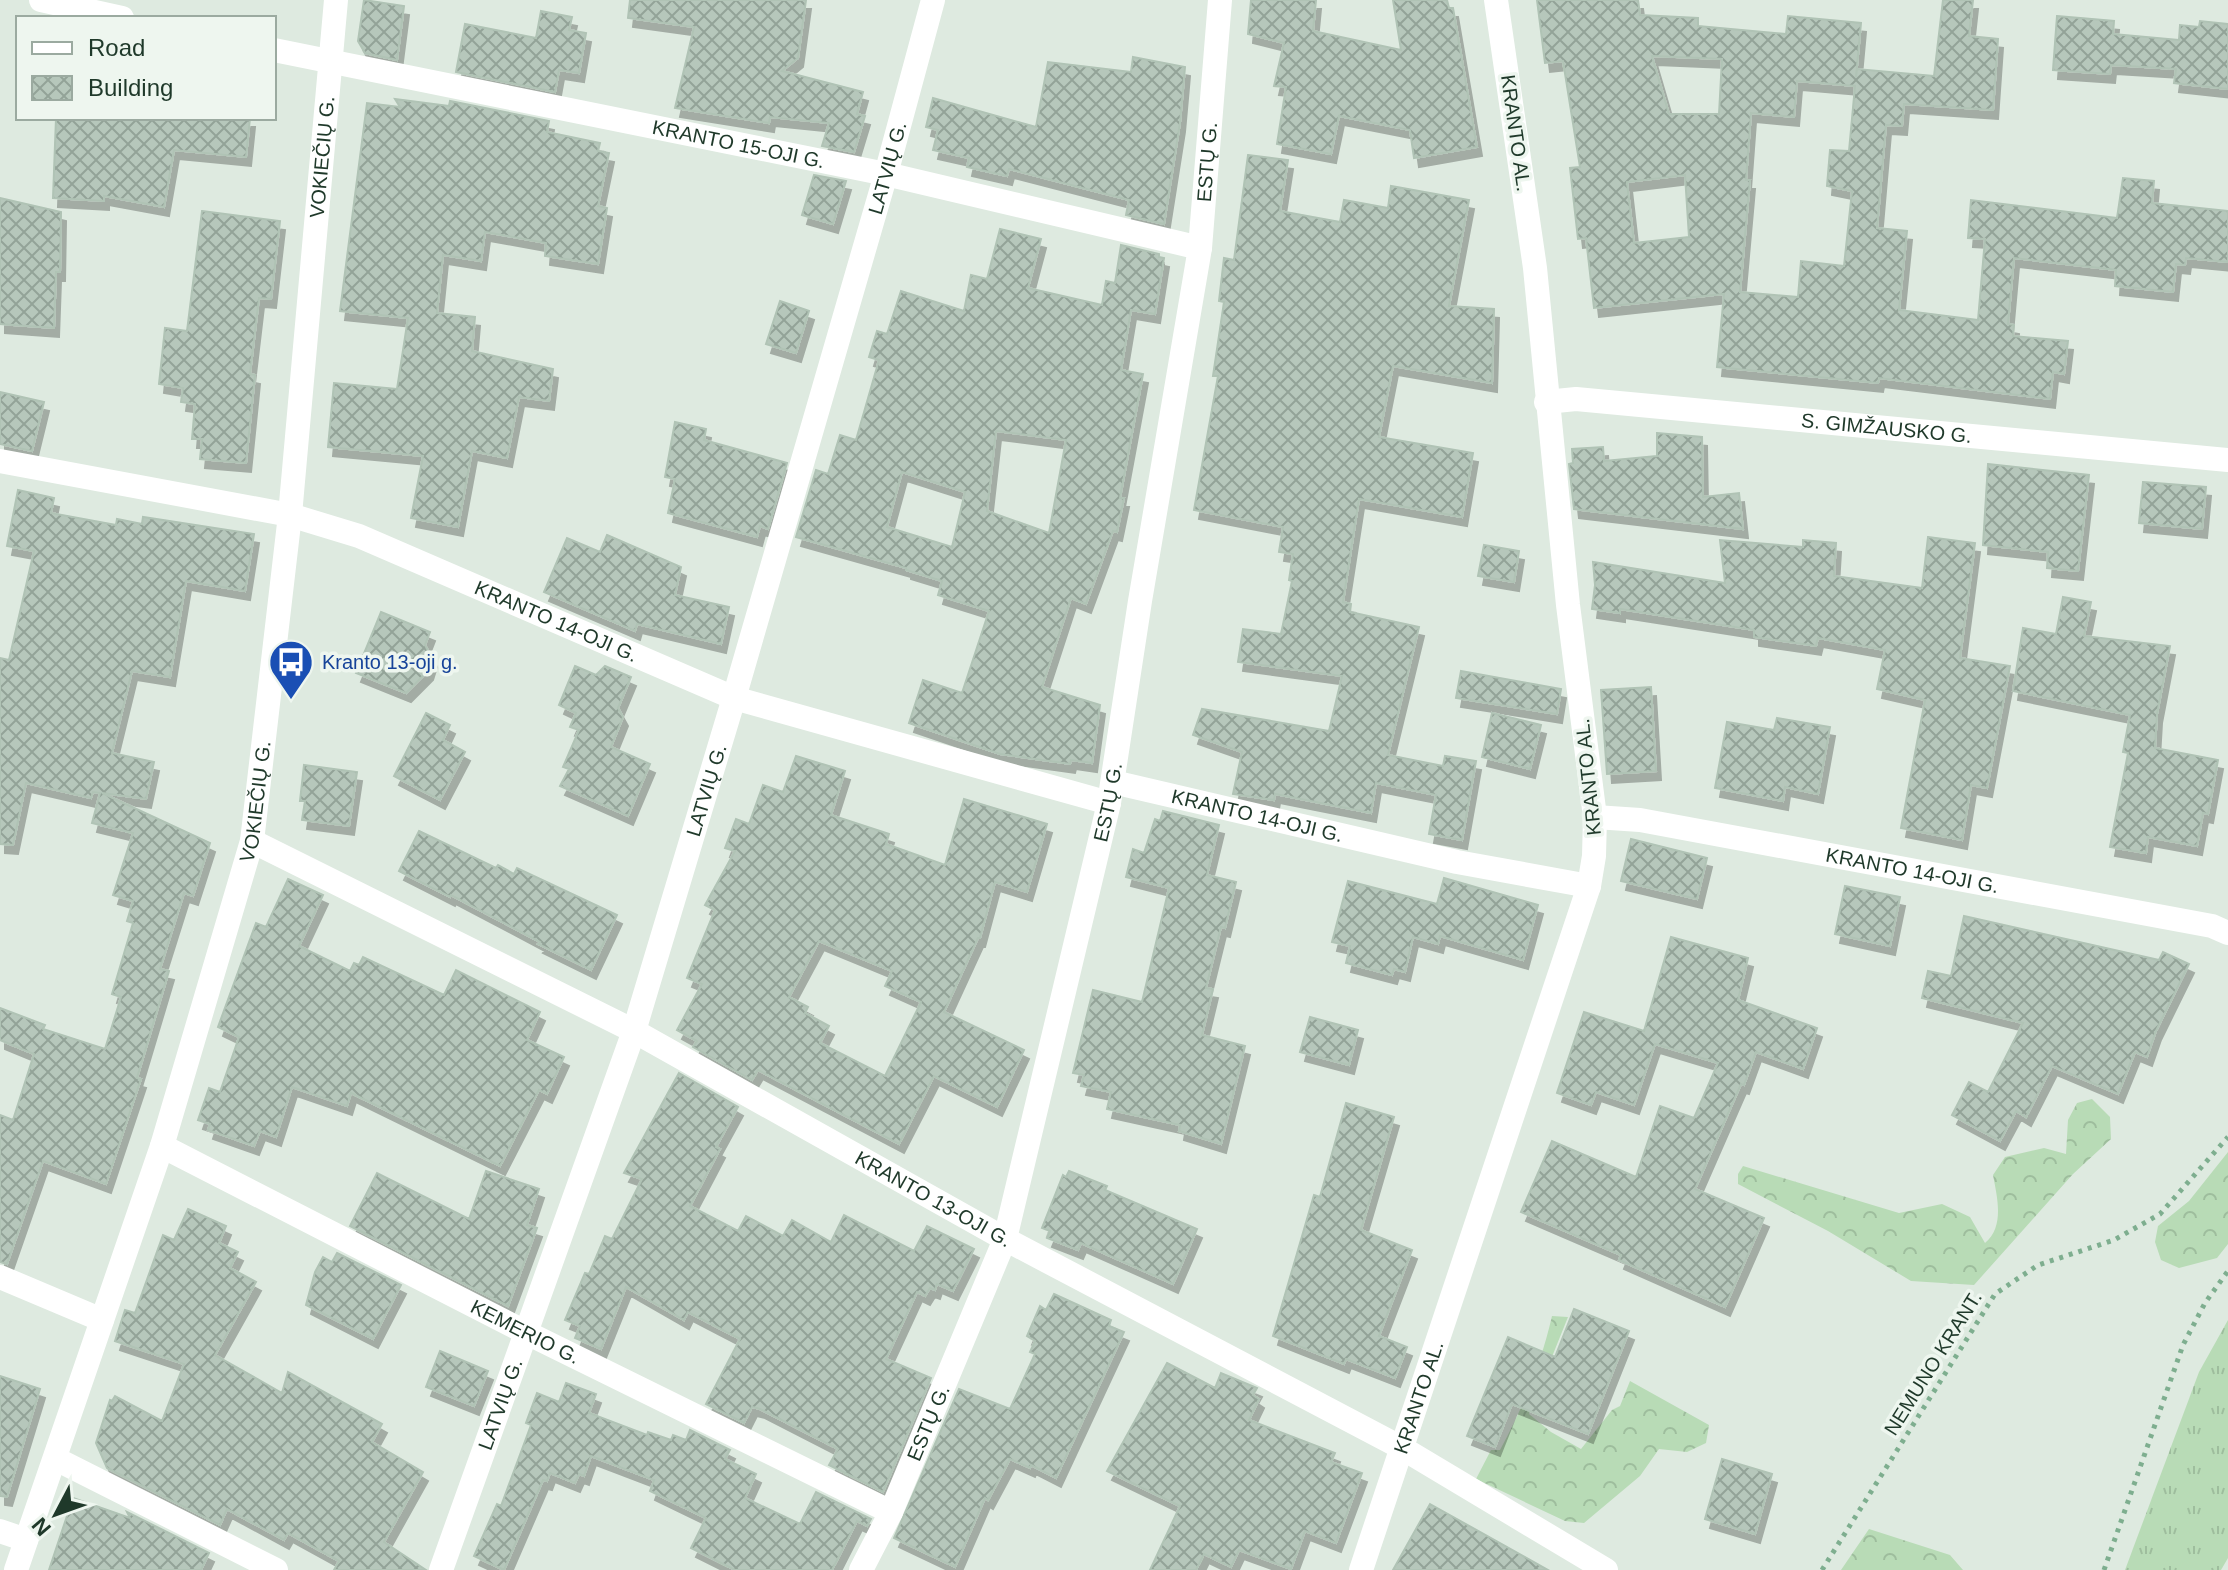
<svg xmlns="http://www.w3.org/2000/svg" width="2228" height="1570" viewBox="0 0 2228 1570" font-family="Arial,sans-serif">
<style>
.grass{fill:url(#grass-tufts)}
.forest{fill:url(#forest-crowns)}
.building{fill:url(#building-cross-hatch);stroke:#b0c3b5;stroke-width:2;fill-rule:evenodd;filter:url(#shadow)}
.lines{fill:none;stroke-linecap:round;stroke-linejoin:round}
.path{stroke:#7eae8f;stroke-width:5;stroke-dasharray:4 6;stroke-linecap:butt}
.minor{stroke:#fff;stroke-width:24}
.labels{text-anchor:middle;stroke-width:7;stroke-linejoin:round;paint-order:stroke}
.street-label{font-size:20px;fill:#1f392a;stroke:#eef6ef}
.transit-label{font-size:20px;fill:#164399;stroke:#eef6ef;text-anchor:start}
</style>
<defs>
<pattern id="grass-tufts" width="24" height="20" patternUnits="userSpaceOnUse" patternTransform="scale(2)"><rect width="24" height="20" fill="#b8dbb6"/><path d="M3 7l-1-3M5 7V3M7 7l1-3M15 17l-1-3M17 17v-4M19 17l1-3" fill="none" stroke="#9ebd9d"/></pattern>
<pattern id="forest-crowns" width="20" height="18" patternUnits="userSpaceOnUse" patternTransform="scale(2)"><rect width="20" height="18" fill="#b8dbb6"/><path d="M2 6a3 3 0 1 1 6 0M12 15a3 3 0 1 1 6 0" fill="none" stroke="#9ebd9d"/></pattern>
<pattern id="building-cross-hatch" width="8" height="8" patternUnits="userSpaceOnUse" patternTransform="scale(2)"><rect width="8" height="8" fill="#b6c7bb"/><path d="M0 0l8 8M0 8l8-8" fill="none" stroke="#93a398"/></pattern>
<filter id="shadow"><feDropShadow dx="5" dy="9" stdDeviation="0" flood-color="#0004"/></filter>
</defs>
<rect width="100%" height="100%" fill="#deeae0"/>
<path class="grass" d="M2228,1320V1558L2221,1570H2125L2199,1372Z"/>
<path class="forest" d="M2092,1099L2110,1117L2111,1139L2073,1174L1974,1285L1911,1281L1828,1231L1738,1184V1174L1743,1166L1899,1213L1942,1204L1970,1217L1985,1243C2005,1226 1997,1197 1993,1175L2005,1157L2044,1148L2066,1154L2068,1120L2077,1103Z
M2228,1152V1244L2217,1258L2179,1268L2161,1260L2155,1242L2158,1226L2189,1201Z
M1552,1316L1568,1317L1529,1414L1551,1432L1581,1449L1612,1410L1620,1406L1630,1381L1709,1425L1706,1443L1687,1452L1659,1449L1640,1476L1584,1523L1565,1521L1476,1479L1491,1450H1500C1523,1407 1541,1364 1552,1316Z
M1869,1529L1950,1555L1963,1570H1841Z"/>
<path class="building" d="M364,0L404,6L397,60L365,53L358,41Z
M630,0H806L798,58L782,71L863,92L857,114L865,116L854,152L822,146L829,123L770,117L769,123L675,108L694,27L628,18Z
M1251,0H1316L1313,31L1401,50L1393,0H1447L1449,8H1453L1477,147L1414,158L1410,130L1339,116L1331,154L1277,144L1286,87L1274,86L1284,43L1248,34Z
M1537,0H1638L1640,15L1698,18V26L1786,34L1788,16L1861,23L1856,77L1857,69L1934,76L1943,0H1973L1969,36L1998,39L1993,110L1904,104L1902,126L1886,125L1877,228L1907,231L1899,310L1978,320L1985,239L1968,238L1971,200L2117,218L2123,178L2154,181L2152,203L2228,211V262L2186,258L2185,265L2176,264L2173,292L2115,286L2116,270L2014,258L2008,324L2014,325L2013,336L2068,341L2064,374L2053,372L2050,399L1879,378L1878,383L1717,367L1724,294L1594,308L1586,238L1578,239L1570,168L1580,167L1563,61L1545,63ZM1652,56L1722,59L1719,114H1669ZM1797,81L1855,86L1849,151L1830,150L1827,186L1852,191L1844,266L1801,261L1798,297L1740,292L1750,180H1746L1751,113L1794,117ZM1685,175L1689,237L1634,243L1627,182Z
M541,11L572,17L569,30L586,33L579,73L559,70L555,92L456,72L465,24L536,38Z
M2057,16L2114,21L2113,34L2179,40L2180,25L2199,27L2200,21L2228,24V89L2174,83L2176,69L2111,65L2110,74L2053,70Z
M1133,57L1185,67L1180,123L1164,224L1126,215L1129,200L1009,169L1007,176L967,167L969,158L933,150L938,130L926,127L933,98L1036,127L1048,62L1131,72Z
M395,99L449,106L450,101L549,121L547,132L600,143L598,151L609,153L598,206L607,208L598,264L545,256L546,243L485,232L481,261L443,255L437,313L475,317L472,351L553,369L549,401L519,397L507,458L472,451L458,527L411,518L423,456L328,447L334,383L397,389L408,318L340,311L367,103L400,107Z
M56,118H250L246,157L174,150L164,207L104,196V201L53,198Z
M1248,155L1288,160L1280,211L1340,222L1344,200L1388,208L1391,186L1469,200L1449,306L1494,309L1492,383L1393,366L1379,437L1473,453L1462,517L1359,499L1343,602L1351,604L1350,612L1419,627L1388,755L1443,766L1445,756L1476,761L1462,840L1429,834L1436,795L1376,783L1371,813L1275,794L1274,800L1233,794L1242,752L1193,735L1202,709L1329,731L1342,676L1238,662L1243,629L1281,634L1292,581L1289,580L1293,554L1279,552L1283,527L1194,510L1218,376H1213L1224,302L1219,301L1224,258L1234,260Z
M814,175L846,181L833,224L802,215Z
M0,198L61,212L60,272H56L54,328L0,324Z
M202,211L280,221L271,299L259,298L250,374L255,375L246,463L200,459L202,439H192L195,404L181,402L183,388L159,384L165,328L187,331Z
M1000,229L1041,239L1028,288L1102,305L1106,281L1115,283L1121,245L1159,254V257L1164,258L1155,314L1131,310L1121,370L1143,374L1120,498H1124L1117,532L1113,531L1086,604L1071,598L1042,687L1100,705L1092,763L1071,760L1070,764L1000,754L909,723L923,680L962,693L989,611L938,595L942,581L906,570V568L796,537L816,470L828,474L840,435L856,440L879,360L869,357L877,331L887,334L901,291L964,311L971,275L987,279ZM996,431L1066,440L1049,533L987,511ZM902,472L965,492L952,547L887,527Z
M780,301L809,311L796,353L766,344Z
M0,392L44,402L32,451L0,444Z
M675,422L706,429L704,440L787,463L768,529L760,526L757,537L668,513L675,479L665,477Z
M1657,433L1702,437L1703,497L1739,493L1743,529L1574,509L1569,464L1573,463L1572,449L1603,447L1604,461L1657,456Z
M1988,464L2089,475L2078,571L2047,568L2048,552L1983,545Z
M2143,482L2206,487L2202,529L2139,523Z
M18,490L54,498L51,513L116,525L117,519L142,524L143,517L254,534L245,591L186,581L170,677L132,671L112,753L154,762L146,799L102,793L210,843L193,896L184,893L160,969L169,971L137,1078L141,1079L106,1184L43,1161L7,1264L0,1262V1115L13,1120L34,1054L0,1040V1008L45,1025L43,1029L105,1049L121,997L112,994L133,923L127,921L133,901L113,895L133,833L92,823L100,793L93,792L91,798L26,783L13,845L0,844V658L9,660L34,551L7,546Z
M607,535L681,567L675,595L729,607L721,644L637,624L635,631L544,592L567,538L600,552Z
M1928,537L1975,543L1960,658L2010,666L1987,788L1971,785L1962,840L1901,828L1925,700L1877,689L1885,650L1818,638L1816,646L1754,637V630L1620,609V613L1592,609L1595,585L1593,562L1725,583L1720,540L1803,547V540L1836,543L1834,576L1922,588Z
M1484,545L1519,551L1514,582L1478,576Z
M2063,597L2091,602L2084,636L2170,646L2157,714L2155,748L2218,760L2208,814L2203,813L2197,846L2148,837L2146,853L2110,847L2128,753L2123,752L2130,715L2013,691L2023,628L2056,634Z
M381,612L430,632L425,645L432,658L428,671L406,693L356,673Z
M575,666L596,675L605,666L631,677L618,708L623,717L611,747L650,764L628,816L560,786L569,769L563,767L579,730L570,727L576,713L559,705Z
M1461,671L1561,689L1557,714L1456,698Z
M1651,687L1656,771L1607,774L1601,690Z
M426,713L450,725L443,740L465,752L440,800L394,776Z
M1492,713L1541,725L1530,769L1482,757Z
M1777,718L1830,727L1818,794L1785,787L1783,801L1715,788L1727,722L1774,730Z
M796,756L845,771L831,815L889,834L886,844L945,865L964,799L1047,824L1027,892L995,882L980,938H978L944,1012L1024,1050L997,1107L934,1076L899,1144L758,1070L752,1080L693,1047L697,1041L677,1030L702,984L687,978L715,910L705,905L735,851L725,848L736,819L749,824L763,785L783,792ZM819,941L892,971L885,986L921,1002L885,1076L820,1043L829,1026L805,1013L808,1007L789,997Z
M304,765L357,772L349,826L302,820L305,801H300Z
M1163,811L1219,825L1207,875L1236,882L1225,928L1221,927L1206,988L1213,989L1202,1035L1245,1046L1221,1144L1179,1131L1180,1125L1107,1109L1111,1092L1081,1086L1084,1075L1073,1073L1093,990L1142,1002L1169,888L1126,877L1133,849L1144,853L1155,819L1160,821Z
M419,831L496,868L498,865L514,874L517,868L617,915L591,970L538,944L540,942L451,895L450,897L399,871Z
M1631,839L1707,858L1697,899L1621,881Z
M1444,878L1538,905L1523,960L1440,936L1438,944L1413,937L1405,972L1394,969L1392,975L1346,963L1350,946L1332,942L1348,881L1437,904Z
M288,879L323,895L299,946L350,971L354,963L359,965L363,957L444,995L456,970L540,1012L527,1040L564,1057L547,1094L539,1090L500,1166L351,1093L347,1106L292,1087L276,1137L260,1131L254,1146L208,1130L210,1124L198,1120L209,1088L220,1092L239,1037L218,1027L256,923L266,927Z
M1845,886L1900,897L1890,946L1835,934Z
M1964,916L2159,960L2163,952L2189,964L2156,1031L2147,1057L2135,1052L2118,1094L2052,1066L2026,1117L2016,1111L2000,1141L1952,1115L1969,1082L1988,1092L2023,1023L1922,998L1928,971L1951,976Z
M1671,937L1748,958L1738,1000L1817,1028L1803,1069L1756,1052L1744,1085L1741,1084L1695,1189L1764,1218L1725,1307L1619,1260L1621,1255L1521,1212L1552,1141L1636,1177L1660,1106L1694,1118L1718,1063L1655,1044L1634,1105L1596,1092L1591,1105L1557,1093L1584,1012L1644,1031Z
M1310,1017L1358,1030L1349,1065L1300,1052Z
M679,1073L738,1107L716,1147L720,1149L690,1206L738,1231L746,1216L783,1236L792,1220L831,1242L844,1215L914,1251L927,1226L974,1249L953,1291L937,1284L935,1290L930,1288L925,1296L917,1292L886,1359L931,1378L883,1492L829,1465L838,1449L760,1409L752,1407L744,1423L706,1404L740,1339L688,1312L684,1320L626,1287L601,1349L575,1338L580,1326L565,1320L585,1273L589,1274L605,1236L612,1239L642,1179L624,1173Z
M1346,1103L1394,1117L1361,1230L1412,1250L1379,1336L1407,1347L1395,1378L1346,1359L1344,1364L1273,1336L1314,1195L1320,1197Z
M486,1171L539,1189L527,1225L537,1228L508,1306L350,1226L377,1173L469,1219Z
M1069,1171L1107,1186L1105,1190L1197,1229L1173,1284L1081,1243L1078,1250L1047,1238L1050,1231L1042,1228L1063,1175L1066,1177Z
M188,1209L226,1226L219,1243L238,1252L230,1268L256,1282L215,1355L282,1393L288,1372L382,1424L372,1442L423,1472L384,1542L426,1570H334L339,1561L288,1533L284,1540L227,1509L220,1525L107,1468L96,1443L110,1400L112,1401L115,1396L162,1421L184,1364L115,1341L125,1310L135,1313L163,1235L174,1240Z
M337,1253L401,1285L373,1339L306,1305L315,1272L323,1257L332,1262Z
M1054,1294L1111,1320L1109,1326L1124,1332L1056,1478L1031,1465L1030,1468L1010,1459L988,1500L985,1498L955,1567L894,1538L959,1389L1010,1409L1035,1354L1030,1352L1035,1341L1027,1336L1040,1306L1046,1310Z
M1574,1309L1629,1331L1588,1434L1512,1404L1495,1447L1467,1436L1508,1337L1555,1357Z
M440,1351L488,1371L474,1406L426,1387Z
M1167,1363L1215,1388L1221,1373L1257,1388L1253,1395L1259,1399L1249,1420L1335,1453L1331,1462L1362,1473L1336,1543L1305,1531L1291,1569L1239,1550L1231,1567L1204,1554L1196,1570H1150L1180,1506L1107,1471Z
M0,1376L40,1389L7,1497L0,1496Z
M566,1383L596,1394L589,1413L647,1435L648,1432L671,1440L673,1435L686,1440L690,1430L730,1450L725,1459L756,1474L745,1498L800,1524L816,1492L871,1519L867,1526L857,1521L832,1570H735L691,1548L706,1518L650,1491L654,1480L591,1456L584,1476L579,1474L575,1483L550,1473L547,1481L543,1480L504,1570L474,1556L497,1504L501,1506L531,1425L526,1423L537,1393L559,1402Z
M1722,1459L1772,1474L1755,1534L1705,1519Z
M73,1498L130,1518L127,1512L209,1553L201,1570H49Z
M1430,1504L1548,1570H1393Z"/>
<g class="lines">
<path class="path" d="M1822,1570L1995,1294L2038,1265L2114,1240L2160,1214L2228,1137
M2104,1570L2183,1345L2205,1303L2228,1271"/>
<g class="minor">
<path d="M41,0L122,18"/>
<path id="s1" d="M274,50L886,174L1200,248"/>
<path id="s2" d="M1546,402L1576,399L2228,460"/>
<path id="s3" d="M0,461L290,515L359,536L734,698L1109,803"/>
<path id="s4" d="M1113,782L1457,862L1589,886"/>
<path id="s5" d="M1595,817L1640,820L2212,926L2228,933"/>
<path id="s6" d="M252,841L634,1031L1005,1239L1402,1448L1606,1570"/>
<path id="s7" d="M162,1146L525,1332L891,1512"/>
<path d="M0,1277L102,1320"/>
<path d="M56,1459L276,1570"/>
<path d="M0,1531L26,1540"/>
<path id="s8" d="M16,1570L162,1146L252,841L290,515L336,0"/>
<path id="s9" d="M441,1570L634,1031L734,698L886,174L933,0"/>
<path id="s10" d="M861,1570L891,1512L1005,1239L1109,803L1140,601L1200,248L1220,0"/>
<path id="s11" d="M1361,1570L1589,886L1594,856L1595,817L1568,605L1535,268L1496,0"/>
</g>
</g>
<defs>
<g id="bus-pin" transform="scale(2.3)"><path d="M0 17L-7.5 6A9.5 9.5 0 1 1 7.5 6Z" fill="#1a4fb4" stroke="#eef6ef"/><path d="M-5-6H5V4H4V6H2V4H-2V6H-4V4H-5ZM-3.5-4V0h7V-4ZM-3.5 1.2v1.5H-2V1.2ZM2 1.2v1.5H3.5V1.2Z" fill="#fff"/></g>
</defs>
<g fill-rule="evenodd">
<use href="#bus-pin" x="291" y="662"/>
</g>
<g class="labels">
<g class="street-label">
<text transform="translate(1516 133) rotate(82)" y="7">KRANTO AL.</text>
<text dy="7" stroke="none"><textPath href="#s1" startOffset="474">KRANTO 15-OJI G.</textPath></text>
<text dy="7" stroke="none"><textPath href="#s8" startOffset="1454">VOKIEČIŲ G.</textPath></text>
<text dy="7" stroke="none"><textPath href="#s10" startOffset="1458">ESTŲ G.</textPath></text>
<text dy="7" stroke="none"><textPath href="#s9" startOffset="1472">LATVIŲ G.</textPath></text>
<text dy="7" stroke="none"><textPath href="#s2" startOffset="342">S. GIMŽAUSKO G.</textPath></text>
<text dy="7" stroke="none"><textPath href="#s3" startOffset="582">KRANTO 14-OJI G.</textPath></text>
<text transform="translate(1588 777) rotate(-96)" y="7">KRANTO AL.</text>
<text dy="7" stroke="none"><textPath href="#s9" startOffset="824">LATVIŲ G.</textPath></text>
<text dy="7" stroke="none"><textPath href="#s8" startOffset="806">VOKIEČIŲ G.</textPath></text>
<text dy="7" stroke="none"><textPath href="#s10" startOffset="810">ESTŲ G.</textPath></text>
<text dy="7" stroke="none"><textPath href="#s4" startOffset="148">KRANTO 14-OJI G.</textPath></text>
<text dy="7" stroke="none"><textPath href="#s5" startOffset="322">KRANTO 14-OJI G.</textPath></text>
<text dy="7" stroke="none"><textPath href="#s6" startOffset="770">KRANTO 13-OJI G.</textPath></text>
<text dy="7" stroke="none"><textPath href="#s7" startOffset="408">KEMERIO G.</textPath></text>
<text transform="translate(1933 1363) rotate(-58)" y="7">NEMUNO KRANT.</text>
<text dy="7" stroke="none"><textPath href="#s11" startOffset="182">KRANTO AL.</textPath></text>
<text dy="7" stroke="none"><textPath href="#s9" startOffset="176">LATVIŲ G.</textPath></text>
<text dy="7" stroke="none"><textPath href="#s10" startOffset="162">ESTŲ G.</textPath></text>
</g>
<g class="transit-label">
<text x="322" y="669">Kranto 13-oji g.</text>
</g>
</g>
<rect x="16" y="16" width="260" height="104" fill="#eef6ef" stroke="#9baaa0" stroke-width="2"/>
<rect x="32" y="42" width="40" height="12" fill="#ffffff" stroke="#9baaa0" stroke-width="2"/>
<text x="88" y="56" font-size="24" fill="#1f392a">Road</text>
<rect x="32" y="76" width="40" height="24" fill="url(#building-cross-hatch)" stroke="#9baaa0" stroke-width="2"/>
<text x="88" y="96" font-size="24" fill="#1f392a">Building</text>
<g transform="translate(56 1514) rotate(229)" stroke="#eef6ef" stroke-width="6" paint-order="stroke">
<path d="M0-6L14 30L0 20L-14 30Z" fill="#1f392a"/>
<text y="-12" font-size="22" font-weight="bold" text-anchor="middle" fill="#1f392a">N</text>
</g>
</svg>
